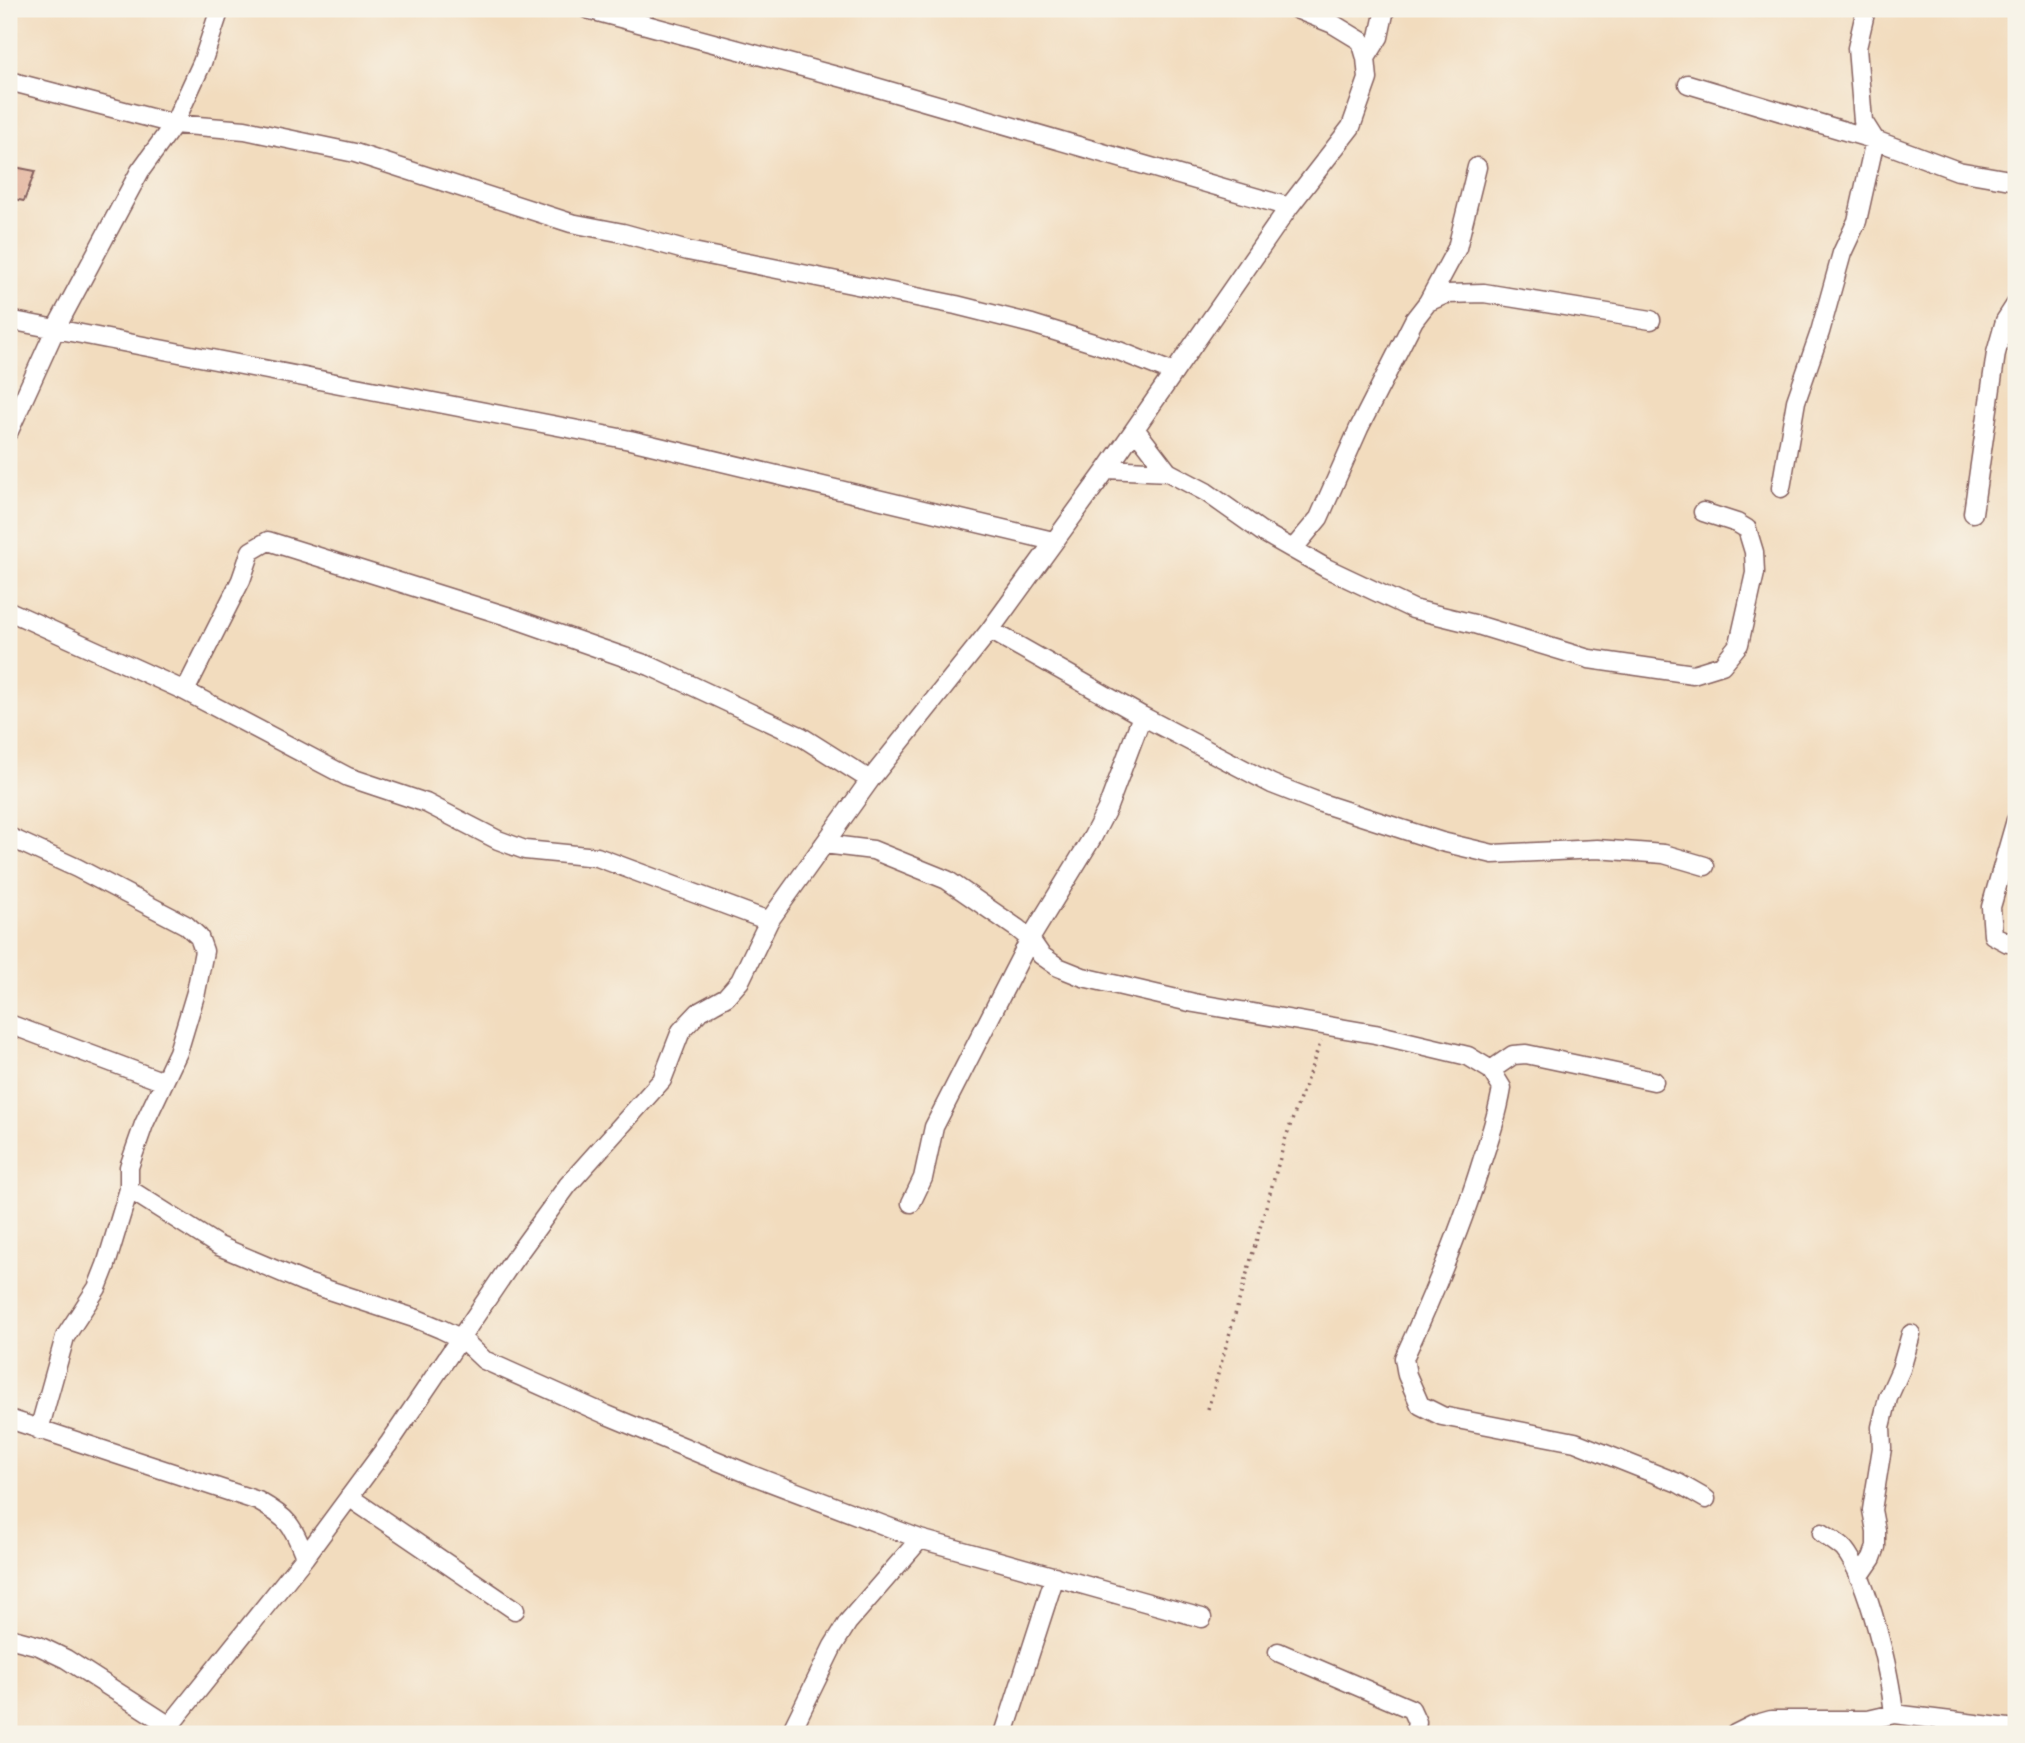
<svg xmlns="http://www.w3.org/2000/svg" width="2025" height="1743" viewBox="0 0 2025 1743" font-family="'IM FELL French Canon',serif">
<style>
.building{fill:#db997e}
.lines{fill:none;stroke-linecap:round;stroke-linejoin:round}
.street-casing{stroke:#85615e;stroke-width:21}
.path{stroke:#85615e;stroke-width:3.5;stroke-dasharray:2 5;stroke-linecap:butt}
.street{stroke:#fff;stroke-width:18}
</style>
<rect width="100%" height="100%" fill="#f7f3e8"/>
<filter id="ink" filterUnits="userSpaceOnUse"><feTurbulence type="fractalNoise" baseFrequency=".0143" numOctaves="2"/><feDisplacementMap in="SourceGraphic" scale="14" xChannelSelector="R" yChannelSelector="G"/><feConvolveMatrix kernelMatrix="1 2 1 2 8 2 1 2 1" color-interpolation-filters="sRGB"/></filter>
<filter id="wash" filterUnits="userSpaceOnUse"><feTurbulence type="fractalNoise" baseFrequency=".00686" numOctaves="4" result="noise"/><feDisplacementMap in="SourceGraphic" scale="28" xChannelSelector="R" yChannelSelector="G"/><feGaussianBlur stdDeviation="1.57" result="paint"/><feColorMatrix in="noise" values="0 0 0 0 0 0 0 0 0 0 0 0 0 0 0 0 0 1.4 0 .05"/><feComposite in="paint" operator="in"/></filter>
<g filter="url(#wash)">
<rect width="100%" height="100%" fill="#f2dcbe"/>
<g id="blocks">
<path class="building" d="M9,166L35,171L24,201L9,198Z"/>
</g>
</g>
<g filter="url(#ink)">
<use href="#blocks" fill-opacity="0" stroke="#85615e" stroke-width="2"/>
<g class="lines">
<g class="street-casing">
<path id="street" d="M587,9L851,80L1289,207
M1866,9L1857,48L1863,121L1875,140L1958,171L2016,181
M1366,58L1379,37L1385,9
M9,81L174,124L245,130L355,153L571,223L623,233L688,251L956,305L1032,324L1119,351L1174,373
M1688,84L1875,140L1857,221L1842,253L1820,332L1796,401L1781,488
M1428,302L1457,248L1477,167
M9,320L630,440L1053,541
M1135,429L1168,472L1206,492L1261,531L1326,568L1413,609L1474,624L1589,659L1693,674L1722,665L1739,644L1755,573L1754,552L1747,529L1737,523L1703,512
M9,431L55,330L140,171L174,124L202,63L220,9
M1107,469L1168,472
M1973,513L1996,353L2005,321L2016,304
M1293,549L1319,518L1359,428L1414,320L1428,302L1446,294L1484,293L1651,320
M9,611L185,691L348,777L426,803L498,840L525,850L597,857L769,921
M990,630L1142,716L1272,784L1321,803L1442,842L1493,854L1597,849L1664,854L1705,866
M185,691L241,580L251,551L268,541L507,616L650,666L802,737L870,780
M2016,820L1991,907L1993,935L2008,943H2016
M9,837L77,868L186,925L199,937L204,951L196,992L178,1052L144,1124L129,1167V1189L219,1246L304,1282L417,1319L441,1329L462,1339L484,1360L607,1415L749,1474L920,1539L1202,1618
M824,844L873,850L947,880L1018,929L1030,939L1041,955L1058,967L1083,977L1194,1003L1375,1034L1468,1056L1491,1070L1502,1088C1498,1113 1490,1137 1482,1161C1461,1230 1434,1293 1404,1358L1407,1375L1420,1405L1442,1416L1575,1442L1678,1483L1706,1499
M9,1024L164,1082
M1491,1070L1513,1055L1526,1054L1654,1081
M911,1203L923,1178L934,1127L1030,939L1092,838L1107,809L1142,716
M9,1419L258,1501C288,1518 293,1525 305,1557
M39,1430L65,1337L97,1288L106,1265L129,1189
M349,1497L515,1610
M1822,1533C1829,1538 1838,1543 1844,1549C1869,1579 1890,1675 1894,1714
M1859,1577L1872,1558L1876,1547V1531L1872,1510L1882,1448L1881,1427L1888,1398L1901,1369L1911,1334
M9,1638L39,1646L66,1659L170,1726
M1278,1652L1411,1709L1417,1722L1415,1734
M163,1734L305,1557L390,1442L512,1262L568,1185L662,1080L681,1031L699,1012L726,997L740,981L769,921L870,780L990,630L1107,469L1289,207L1351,127L1368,79L1366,58L1361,41L1333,24L1296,9
M790,1734L833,1646L848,1622L920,1539
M1004,1734L1055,1576
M1735,1734L1753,1725L1771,1720H1868L1894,1714L2016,1729"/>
</g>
<path class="path" d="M1208,1409L1286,1137L1321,1041"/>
<use href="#street" class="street"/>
</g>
</g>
<rect width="2025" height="1743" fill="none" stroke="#f7f3e8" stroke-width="35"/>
</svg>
